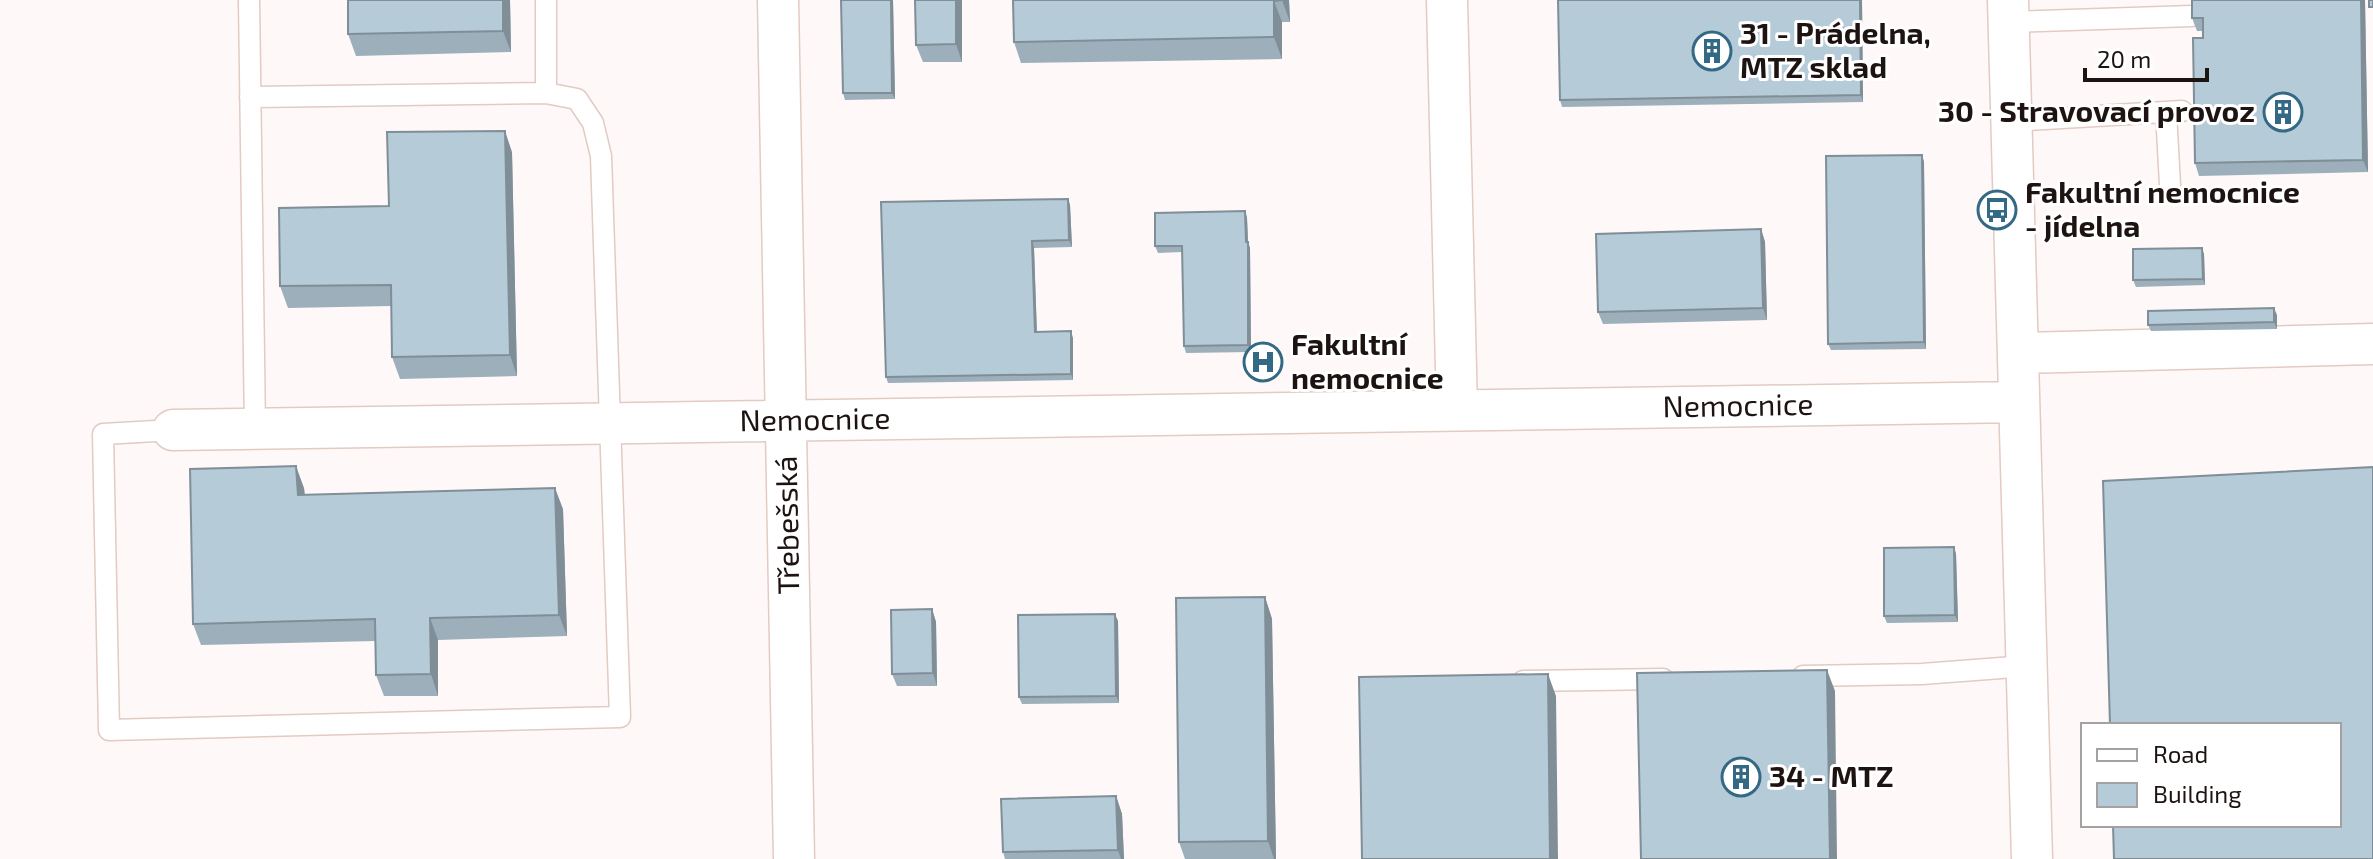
<svg xmlns="http://www.w3.org/2000/svg" width="2373" height="859" viewBox="0 0 2373 859" font-family="'Exo 2',sans-serif">
<style>
.lines{fill:none;stroke-linecap:round;stroke-linejoin:round}
.lane-casing{stroke:#e2cbc2;stroke-width:23}
.street-casing{stroke:#e2cbc2;stroke-width:43}
.lane{stroke:#fff;stroke-width:20}
.street{stroke:#fff;stroke-width:40}
.wall{fill:#9dafba}
.shaded-wall{fill:#7f8e97}
.building{fill:#b6cbd8;stroke:#7f8e97;stroke-width:2}
.labels{text-anchor:middle;stroke-width:6;stroke-linejoin:round;paint-order:stroke}
.poi-label{font-size:30px;font-weight:bold;fill:#1d1412;stroke:#fff;text-anchor:start}
.street-label{font-size:30px;fill:#1d1412;stroke:#fff}
</style>
<rect width="100%" height="100%" fill="#fef9f8"/>
<g class="lines">
<g class="lane-casing">
<path id="lane" d="M249,0L255,429
M2008,22L2192,16
M546,93V0
M2166,112L2170,185
M2011,121L2182,111
M173,430L103,434L109,730L620,717L601,156L593,123L577,99L546,93L250,97
M1803,676L1922,674L2027,666
M1523,681L1663,679"/>
</g>
<g class="street-casing">
<path id="street" d="M778,0L794,859
M1447,0L1457,410
M2008,0L2032,859
M2018,353L2373,344
M173,430L2019,402"/>
</g>
<use href="#lane" class="lane"/>
<use href="#street" class="street"/>
</g>
<path class="wall" d="M348,0H510L511,52L356,56L348,34Z
M893,0L895,99L845,100L843,93Z
M962,0V62H923L916,45Z
M1013,0H1289L1290,22H1282V59L1021,63L1014,42Z
M1862,0L1863,102L1562,107L1560,100Z
M2192,0H2365L2368,172L2199,176L2195,163L2203,31H2197L2192,18Z
M512,152L517,376L400,379L392,357L391,306L288,308L280,286L389,206Z
M1922,155L1924,162L1926,349L1831,350L1828,344Z
M1068,199L1070,205L1072,247L1034,248L1037,332L1073,338V380L888,383L886,377Z
M1245,211L1247,218L1248,242L1250,248L1251,352L1186,353L1184,346L1182,252L1158,253L1155,246Z
M1761,229L1765,242L1767,320L1603,324L1598,312Z
M2204,254L2205,285L2136,287L2133,280Z
M2277,315V329L2151,331L2148,325Z
M304,488L305,495L563,509L567,636L438,640V696H384L376,675L375,641L201,645L193,624Z
M1954,547L1956,554L1958,622L1887,623L1884,616Z
M1265,597L1272,619L1276,859H1185L1179,842Z
M932,609L936,622L937,686H897L892,674Z
M1118,621L1119,703L1022,704L1019,697Z
M1116,796L1122,814L1124,859H1005L1003,852Z"/>
<path class="shaded-wall" d="M503,0H510L511,52L503,31Z
M891,0H893L895,99L892,93Z
M956,0H962V62L956,44Z
M1282,0H1289L1290,22Z
M1860,0H1862L1863,102L1861,95Z
M2361,0H2365L2368,172L2363,160Z
M1274,1L1282,22V59L1274,37Z
M505,131L512,152L517,376L510,355Z
M1922,155L1924,162L1926,349L1924,342Z
M1068,199L1070,205L1072,247L1069,240Z
M1245,211L1247,218L1248,242L1250,248L1251,352L1248,345Z
M1761,229L1765,242L1767,320L1763,308Z
M1032,241L1034,248L1037,338L1035,332Z
M2202,248L2204,254L2205,285L2203,279Z
M2274,308L2277,315V329L2274,322Z
M1071,331L1073,338V380L1071,374Z
M296,466L304,488L306,516L298,495Z
M555,488L563,509L567,636L559,615Z
M1954,547L1956,554L1958,622L1955,615Z
M1265,597L1272,619L1276,859H1274L1268,841Z
M932,609L936,622L937,686L933,673Z
M1115,614L1118,621L1119,703L1116,696Z
M430,618L438,640V696L431,674Z
M1827,670L1835,691L1837,859H1830Z
M1548,674L1556,696L1558,859H1550Z
M1116,796L1122,814L1124,859H1121L1118,850Z"/>
<path class="building" d="M348,0H503V31L348,34Z
M841,0H891L892,93H843Z
M915,0H956V44L916,45Z
M1013,0H1282L1274,1V37L1014,42Z
M1558,0H1860L1861,95L1560,100Z
M2192,0H2361L2363,160L2195,163L2193,38H2203V18H2192Z
M2369,0H2373V7H2369Z
M505,131L510,355L392,357L391,285L280,286L279,208L389,206L387,132Z
M1922,155L1924,342L1828,344L1826,156Z
M1068,199L1069,240L1032,241L1035,332L1071,331V374L886,377L881,202Z
M1245,211L1246,242H1248V345L1184,346L1182,246H1155V213Z
M1761,229L1763,308L1598,312L1596,234Z
M2202,248L2203,279L2133,280V249Z
M2274,308V322L2148,325V311Z
M296,466L298,495L555,488L559,615L430,618L431,674L376,675L375,619L193,624L190,469Z
M2373,467V859H2114L2113,825H2339V725H2110L2103,481Z
M1954,547L1955,615L1884,616V548Z
M1265,597L1268,841L1179,842L1176,598Z
M932,609L933,673L892,674L891,610Z
M1115,614L1116,696L1019,697L1018,615Z
M1827,670L1830,859H1641L1637,673Z
M1548,674L1550,859H1362L1359,677Z
M1116,796L1118,850L1003,852L1001,799Z"/>
<defs>
<g id="building-ring" transform="scale(2)"><circle r="9.5" fill="#fff" stroke="#346985" stroke-width="1.5"/><path d="M-4-6H4V6H1V3H-1V6H-4ZM-2.5-4.3h1.7v1.8h-1.7ZM.8-4.3h1.7v1.8H.8ZM-2.5-1h1.7V.8h-1.7ZM.8-1h1.7V.8H.8Z" fill="#346985"/></g>
<g id="bus-ring" transform="scale(2)"><circle r="9.5" fill="#fff" stroke="#346985" stroke-width="1.5"/><path d="M-5-6H5V4H4V6H2V4H-2V6H-4V4H-5ZM-3.5-4V0h7V-4ZM-3.5 1.2v1.5H-2V1.2ZM2 1.2v1.5H3.5V1.2Z" fill="#346985"/></g>
<g id="hospital-ring" transform="scale(2)"><circle r="9.5" fill="#fff" stroke="#346985" stroke-width="1.5"/><path d="M-5-5h3v3.5h4V-5h3V5h-3V1.5h-4V5h-3Z" fill="#346985"/></g>
</defs>
<g fill-rule="evenodd">
<use href="#building-ring" x="1712" y="51"/>
<use href="#building-ring" x="2283" y="112"/>
<use href="#bus-ring" x="1997" y="210"/>
<use href="#hospital-ring" x="1263" y="362"/>
<use href="#building-ring" x="1741" y="777"/>
</g>
<g class="labels">
<g class="poi-label">
<text x="1740" y="44">31 - Prádelna,<tspan x="1740" dy="34">MTZ sklad</tspan></text>
<text x="2255" y="122" text-anchor="end">30 - Stravovací provoz</text>
<text x="2025" y="203">Fakultní nemocnice<tspan x="2025" dy="34">- jídelna</tspan></text>
<text x="1291" y="355">Fakultní<tspan x="1291" dy="34">nemocnice</tspan></text>
<text x="1769" y="787">34 - MTZ</text>
</g>
<g class="street-label">
<text transform="translate(1738 406) rotate(-1)" y="10">Nemocnice</text>
<text transform="translate(815 420) rotate(-1)" y="10">Nemocnice</text>
<text transform="translate(788 525) rotate(-91)" y="10">Třebešská</text>
</g>
</g>
<rect x="2081" y="723" width="260" height="104" fill="#ffffff" stroke="#a5a1a0" stroke-width="2"/>
<rect x="2097" y="749" width="40" height="12" fill="#ffffff" stroke="#a5a1a0" stroke-width="2"/>
<text x="2153" y="763" font-size="24" fill="#1d1412">Road</text>
<rect x="2097" y="783" width="40" height="24" fill="#b6cbd8" stroke="#a5a1a0" stroke-width="2"/>
<text x="2153" y="803" font-size="24" fill="#1d1412">Building</text>
<path d="M2085 68v12h122v-12" fill="none" stroke="#1d1412" stroke-width="4"/>
<text x="2097" y="68" font-size="24" fill="#1d1412" stroke="#ffffff" stroke-width="6" paint-order="stroke">20 m</text>
</svg>
